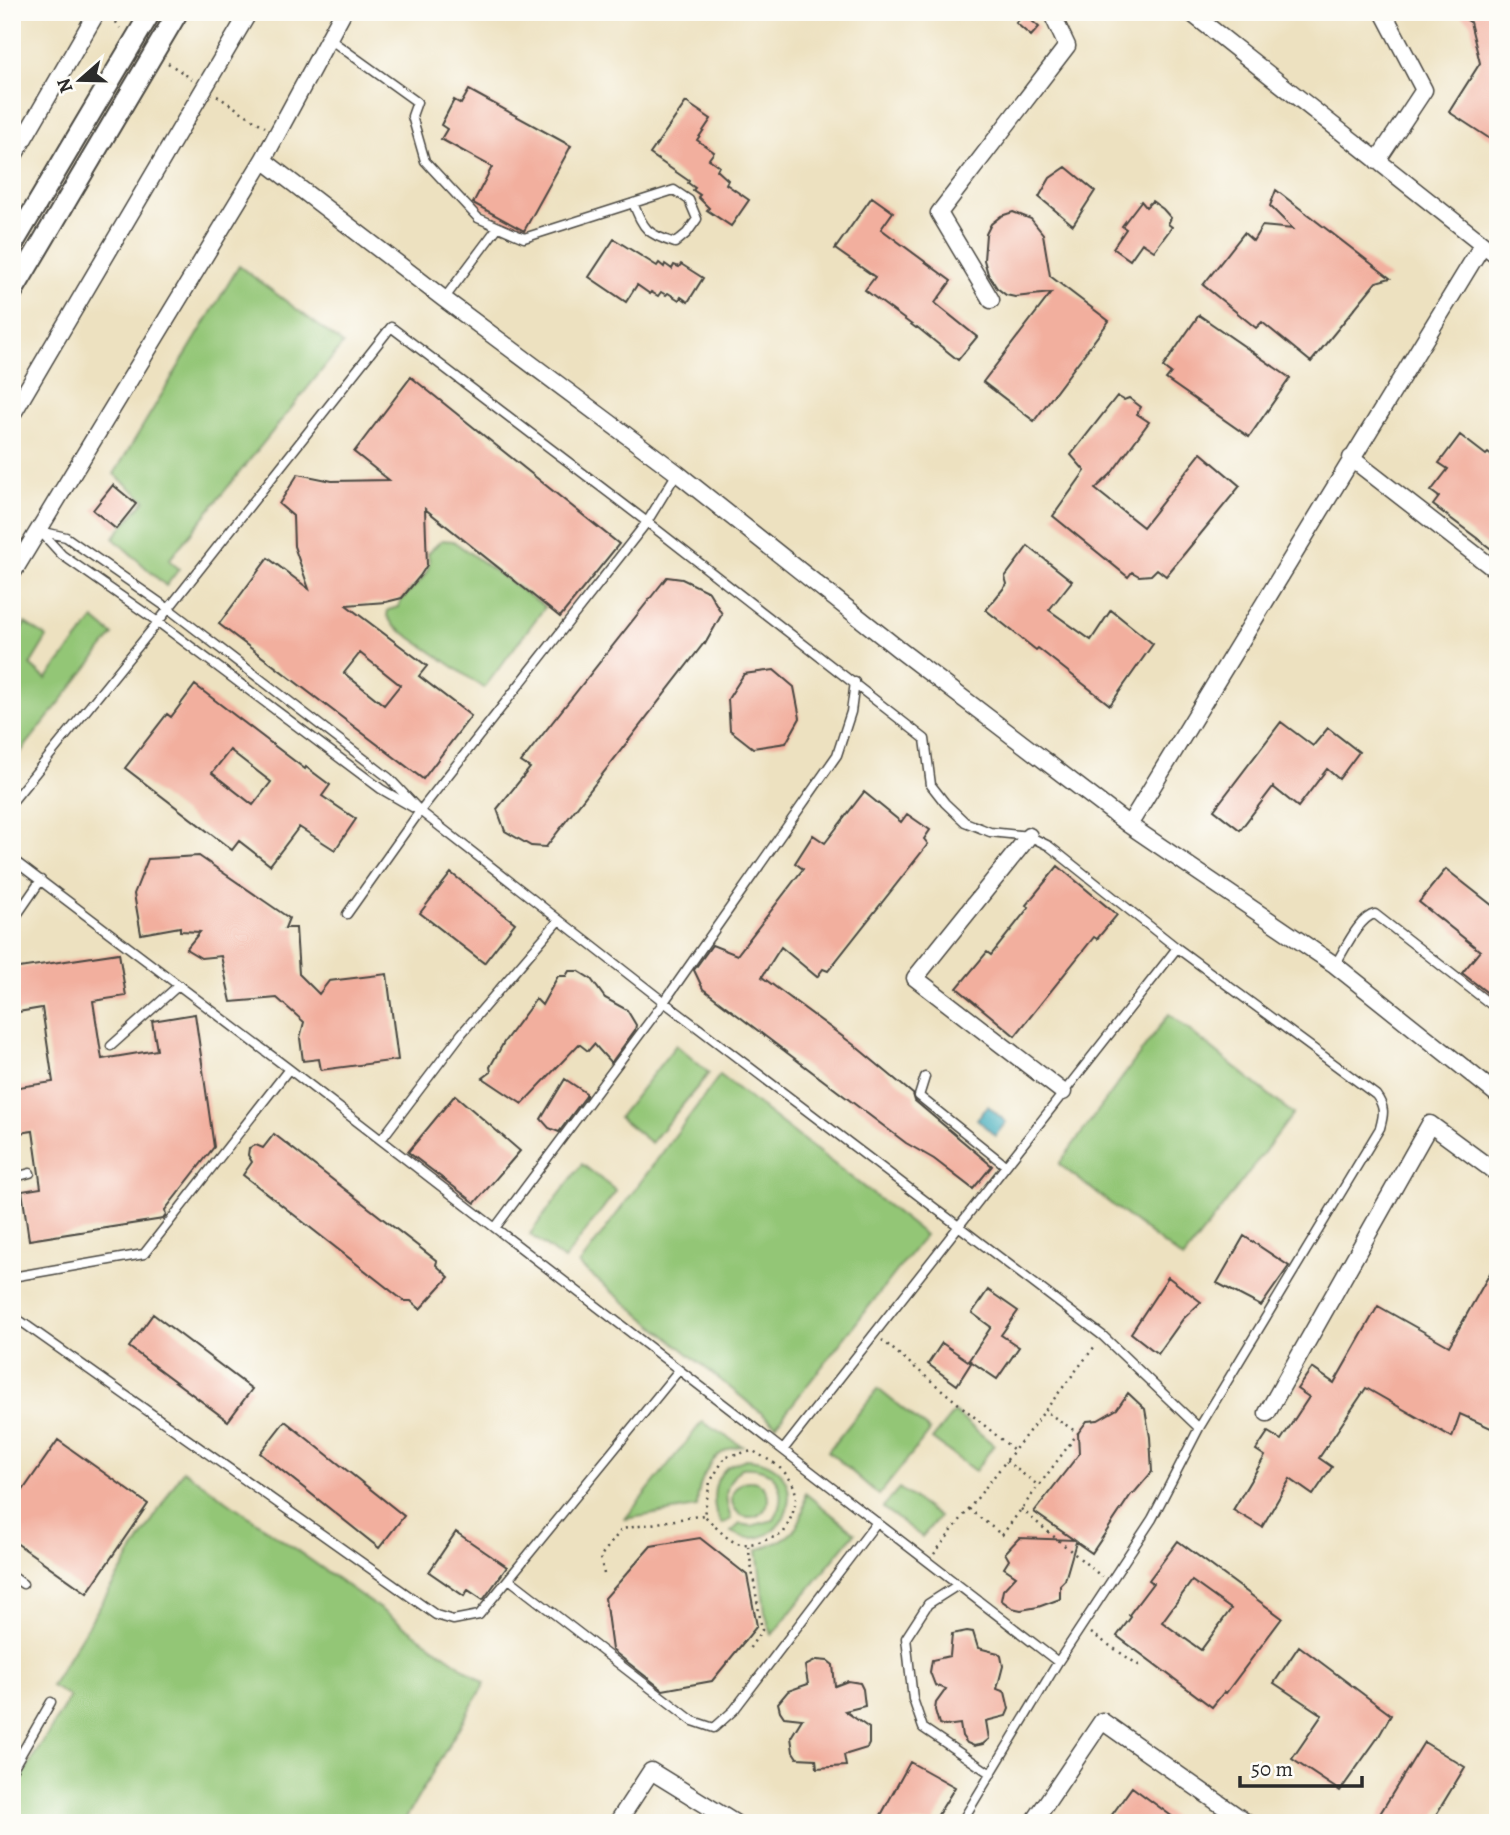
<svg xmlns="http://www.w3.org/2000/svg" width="1510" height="1835" viewBox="0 0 1510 1835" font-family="Alegreya,serif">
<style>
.green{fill:#93c676;stroke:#5f7850;stroke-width:2}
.water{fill:#3dabbb;stroke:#346b73;stroke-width:2}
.building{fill:#f2af9e;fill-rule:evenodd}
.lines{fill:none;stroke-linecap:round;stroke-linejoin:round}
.service-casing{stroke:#484641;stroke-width:11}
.minor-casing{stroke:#484641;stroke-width:19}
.tertiary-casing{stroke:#484641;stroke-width:23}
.path{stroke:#484641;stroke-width:2.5;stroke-dasharray:2 5;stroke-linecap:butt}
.service{stroke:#fff;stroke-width:8}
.minor{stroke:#fff;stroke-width:16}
.tertiary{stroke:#fff;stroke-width:19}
</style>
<rect width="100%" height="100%" fill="#fdfcf7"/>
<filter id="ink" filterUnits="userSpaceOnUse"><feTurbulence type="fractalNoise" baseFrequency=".0143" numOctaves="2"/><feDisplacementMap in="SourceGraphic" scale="14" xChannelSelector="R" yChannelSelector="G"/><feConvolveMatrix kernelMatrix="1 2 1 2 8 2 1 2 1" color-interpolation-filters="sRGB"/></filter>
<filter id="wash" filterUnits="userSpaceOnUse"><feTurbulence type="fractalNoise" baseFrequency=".00686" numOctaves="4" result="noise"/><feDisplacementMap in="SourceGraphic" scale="28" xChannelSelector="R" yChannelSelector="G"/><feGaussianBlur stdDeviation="1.57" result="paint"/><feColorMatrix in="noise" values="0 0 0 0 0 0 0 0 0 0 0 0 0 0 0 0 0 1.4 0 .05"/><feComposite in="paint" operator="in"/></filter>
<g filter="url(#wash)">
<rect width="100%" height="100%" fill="#ede1c0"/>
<path class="green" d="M239,266L343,344L169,560L179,569L166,586L113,538L145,500L114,474Z
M442,540L453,541L545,607L484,688L394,626L387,616L388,610L398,607C403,591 427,582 429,564C430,560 428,557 428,553Z
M94,619L113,635L12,763V646L25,623L47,637L30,665L46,679Z
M1169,1014L1293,1114L1183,1259L1059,1164Z
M676,1045L709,1073L651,1143L619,1117Z
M720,1075L925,1235L776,1425L579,1265Z
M582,1164L616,1191L564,1260L530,1234Z
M878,1389L930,1431L879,1495L828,1451Z
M954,1412L994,1445L975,1471L932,1439Z
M702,1422L742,1446C712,1448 697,1481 697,1507L625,1519Z
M746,1459C820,1462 787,1563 731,1532L740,1524L751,1526L774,1520C789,1490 777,1465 741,1468C723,1485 724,1496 731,1519L722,1524C711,1509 711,1483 725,1469C730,1464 739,1462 746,1459Z
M183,1470L485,1683L403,1823H31L12,1812V1793L70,1697L51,1686Z
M732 1499a18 18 0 1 1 36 0a18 18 0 1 1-36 0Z
M899,1488L939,1517L922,1537L883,1508Z
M805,1493L855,1533L772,1635L765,1612L757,1550C789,1539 804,1531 805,1493Z"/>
<path class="water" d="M988,1106L1006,1122L995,1136L977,1119Z"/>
<g id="blocks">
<path class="building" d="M1455,12H1498V144L1449,112L1480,63L1470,22Z
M1024,14L1039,27L1031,36L1016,23Z
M469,90L571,146L524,231L473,203L492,167L441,139L447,129L441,125L454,100L461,104Z
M686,102L711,119L697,140L714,152L709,159L719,166L717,170L728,180L726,184L749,200L731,226L707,210L709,208L698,197L700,195L693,190L695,188L688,183L689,181L650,154Z
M1066,167L1095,191L1073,225L1039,197L1050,178Z
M1276,190L1390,278L1376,282L1311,362L1262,322L1256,328L1203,285L1244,233L1253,241L1262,226L1293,229L1270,206Z
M872,197L893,212L881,229L951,281L935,303L977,337L958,360L917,327L916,328L865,290L875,277L835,249Z
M1141,201L1146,207L1152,201L1163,209L1171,218L1168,224L1172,227L1154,251L1142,243L1130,260L1113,248L1126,229L1122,226Z
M1013,212L1031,219L1043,234L1050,276L1109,321L1034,421L983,382L1051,293L1015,297L1006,295L997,288L988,274L984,260L986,234L991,224L1001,216Z
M614,239L657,266L659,263L664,267L665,264L672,269L674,265L679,267L681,264L703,278L688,302L681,297L679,300L668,293L666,295L661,292L658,296L651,292L650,294L637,285L626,302L589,277Z
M1199,315L1290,378L1249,437L1166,379L1171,373L1163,367Z
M411,377L619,544L560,617L425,509L427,565L420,576L402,598L386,602L346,605L427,666L419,676L471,716L423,779L219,624L268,558L309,589L294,546L293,516L279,504L298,474L332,481L389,480L354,452ZM360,653L400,685L384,705L344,673Z
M1117,396L1124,400L1129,398L1141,407L1137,414L1149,422L1110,475L1095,489L1143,527L1201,453L1240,486L1166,576L1157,569L1151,575L1139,576L1132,572L1128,577L1053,516L1085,471L1071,455Z
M1460,435L1486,455L1488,453L1498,461V554L1433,505L1439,497L1431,491L1448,469L1439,463Z
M113,485L136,504L116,529L93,510Z
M1028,546L1072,581L1049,610L1091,640L1111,610L1153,644L1110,705L1038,648L1036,650L986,610L1007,584L1005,577Z
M667,577L682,579L709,592L722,614L705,644L704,643L546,847L531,846L505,831L497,809L530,768L521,762Z
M774,670L794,687L800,718L786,743L753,748L730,730L728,699L744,674Z
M195,685L305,769L306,767L330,785L322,796L356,819L335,850L299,827L270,865L239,841L232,850L125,768L167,714L171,717ZM230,750L271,782L253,805L212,773Z
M1281,722L1313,746L1328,728L1359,752L1339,779L1327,769L1298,807L1273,787L1240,830L1214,810Z
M864,792L901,822L907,814L930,830L924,839L928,844L828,971L823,969L817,977L781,947L762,977L854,1045L913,1094L915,1101L992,1166L973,1189L934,1159L906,1143L703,989L694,970L712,945L737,955L803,869L795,863L813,835L825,843Z
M199,856L289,918L285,928H296L299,974L319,994L329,981L387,974L398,1060L321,1070L319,1059L303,1061L300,1038L304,1022L277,998L231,1002L221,956L201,958L186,949L200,932L180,931V927L141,934L134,894L148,859Z
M1058,866L1117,915L1097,939L1094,937L1015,1036L957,988L987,952L991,955L1029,907L1026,905Z
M1446,869L1498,910V1001L1462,973L1480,951L1419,902Z
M451,873L515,923L484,963L420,913Z
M119,953L126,996L93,1001L102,1059L157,1050L152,1021L195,1014L214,1147L165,1210L166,1215L163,1219L29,1240L22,1191L41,1188L33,1131L12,1134V1088L53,1082L42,1008L12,1013V969Z
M569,971H578L591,979L605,998L627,1010L636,1025L635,1030L611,1063L594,1044L588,1051L579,1044L522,1104L483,1078L491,1072L490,1067L504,1042L536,999L542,1005L558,976H566Z
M565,1079L586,1093V1096L559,1132L549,1128L541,1119Z
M455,1095L520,1151L475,1203L408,1152Z
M274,1134L437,1261L436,1265L449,1277L420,1309L411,1301H404L243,1175L252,1162L248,1155L249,1148L256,1145L263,1148Z
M1244,1236L1289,1266L1261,1306L1217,1283Z
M1498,1259V1420L1493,1429L1460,1414L1452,1437L1366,1388L1319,1458L1332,1467L1313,1495L1290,1479L1262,1527L1233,1510L1265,1456L1256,1450L1268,1432L1281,1440L1309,1397L1297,1389L1312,1368L1334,1383L1378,1306L1449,1346Z
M1168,1277L1201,1302L1183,1319L1158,1354L1131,1333Z
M988,1290L1018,1311L1001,1335L1019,1347L997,1379L969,1360L991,1327L972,1313Z
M153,1314L252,1389L228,1421L129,1347Z
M942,1343L971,1363L957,1385L928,1364Z
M1128,1393L1145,1409L1150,1437L1152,1472L1134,1493H1132L1092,1553L1076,1542L1065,1580L1060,1585V1599L1038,1607L1021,1610L1012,1608L1001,1600L1003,1590L1016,1576L1004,1568L1009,1560L1005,1553L1019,1538L1074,1540L1034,1512L1079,1454L1078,1433L1087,1421L1098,1420L1117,1409Z
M285,1421L404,1516L379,1548L260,1453Z
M58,1440L148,1504L87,1593L12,1540V1506Z
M456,1532L507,1567L483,1600L468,1590L464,1596L429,1572Z
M700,1538L747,1575L757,1626L712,1681L663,1690L612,1650L605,1598L651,1546Z
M1178,1541L1282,1618L1226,1693L1224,1692L1212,1707L1117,1636L1131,1617L1129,1615L1153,1583L1149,1580ZM1192,1581L1231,1609L1201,1650L1162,1622Z
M967,1631L973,1632L978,1648L998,1653L1001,1656L1003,1666L997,1689L1005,1692L1009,1709L1006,1716L986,1721L989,1739L983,1744L974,1746L967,1743L962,1736L960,1724L945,1726L939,1724L935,1710L936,1703L946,1689L935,1685L930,1672L932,1660L950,1656L952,1634Z
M1299,1646L1391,1715L1379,1736L1340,1791L1292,1759L1322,1715L1274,1683Z
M817,1660L828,1661L833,1665L835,1686L848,1681L860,1683L863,1689L865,1706L845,1711L869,1728V1744L867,1748L844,1755L846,1766L817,1768L816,1759L797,1758L793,1752L791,1737L802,1719L784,1717L780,1711L778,1703L788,1691L808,1684L805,1666Z
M1424,1742L1465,1767L1431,1823H1387L1378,1817Z
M910,1762L955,1787L933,1823H890L880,1817Z
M1132,1787L1181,1823H1106Z"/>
</g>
</g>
<g filter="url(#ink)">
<use href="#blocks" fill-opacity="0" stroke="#484641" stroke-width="2"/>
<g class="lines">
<g class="service-casing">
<path id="service" d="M328,38L417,102L412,116L425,161L478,218L524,238L674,190L689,200L697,219L687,233L675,243C647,234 644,230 633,203
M444,299L498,227
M40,531L66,537L169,609L389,778L420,811L664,1002L1103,1336L1199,1428
M40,531L62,555L158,622L381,789L414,808
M12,802L158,622L391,327L647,522L925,739L931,785L945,803L965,822L990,832L1029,836L1049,846L1177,948L1376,1095C1385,1107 1384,1114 1380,1128L1199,1428L1152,1519L1058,1662L961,1823
M12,859L289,1069L1058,1662
M347,914L420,811L647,522L677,473
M12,922L41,880
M1335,965C1344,951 1359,917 1375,914L1498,1010
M111,1046L179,985
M925,1077L919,1096L1005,1165
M381,1140L462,1033L559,920
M12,1178L30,1173
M495,1228L664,1002L837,755L851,712L855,682
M12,1277L144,1254L289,1069
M12,1309L19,1320L436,1615L453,1620L479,1615L679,1370
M783,1450L1177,948
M12,1576L23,1584
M509,1579L693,1721L714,1728L734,1710L877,1522
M958,1585L928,1604L906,1638L913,1699L923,1728L991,1774
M12,1770L51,1702"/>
</g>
<g class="minor-casing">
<path id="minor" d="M1190,12L1498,256
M12,159L97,12
M263,160L444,299L677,473L901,651L1129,825L1335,965L1498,1095
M1377,161L1424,90L1383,12
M991,300L939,213L1067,46L1051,12
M12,415L249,12
M1351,458L1498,572
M12,574L263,160L343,12
M1129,825L1483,244
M1029,836L915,978L1063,1092
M1267,1413L1430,1124L1498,1174
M617,1823L651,1771L735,1823
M1033,1823L1102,1721L1247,1823"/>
</g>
<g class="tertiary-casing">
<path id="tertiary" d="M12,246L151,12
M12,293L178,12"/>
</g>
<path class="path" d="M112,16L120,28
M168,63L192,79
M217,96L265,127
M882,1340L1014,1450
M1006,1461L1039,1486
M774,1463C804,1487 799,1503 783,1534C737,1550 738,1550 704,1515L710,1482L726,1456L753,1451L774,1463L777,1459
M969,1509L1002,1535L1078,1433L1045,1411
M1021,1509L1102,1577
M748,1546L762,1630L749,1649
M934,1554L1095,1346
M604,1574L600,1557L622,1529L704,1515
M1091,1633L1140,1666"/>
<use href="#service" class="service"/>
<use href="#minor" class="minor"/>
<use href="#tertiary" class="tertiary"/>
</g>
</g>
<rect width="1510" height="1835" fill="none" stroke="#fdfcf7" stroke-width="42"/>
<g transform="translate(80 80) rotate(250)" stroke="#fdfcf7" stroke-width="5" paint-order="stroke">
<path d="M0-5L12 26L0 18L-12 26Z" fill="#2b2b2b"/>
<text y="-10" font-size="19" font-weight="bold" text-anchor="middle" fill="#2b2b2b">N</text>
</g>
<path d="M1240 1776v10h122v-10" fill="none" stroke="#2b2b2b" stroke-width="3.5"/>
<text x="1251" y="1776" font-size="21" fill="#2b2b2b" stroke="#fdfcf7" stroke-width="5" paint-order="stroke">50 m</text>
</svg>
